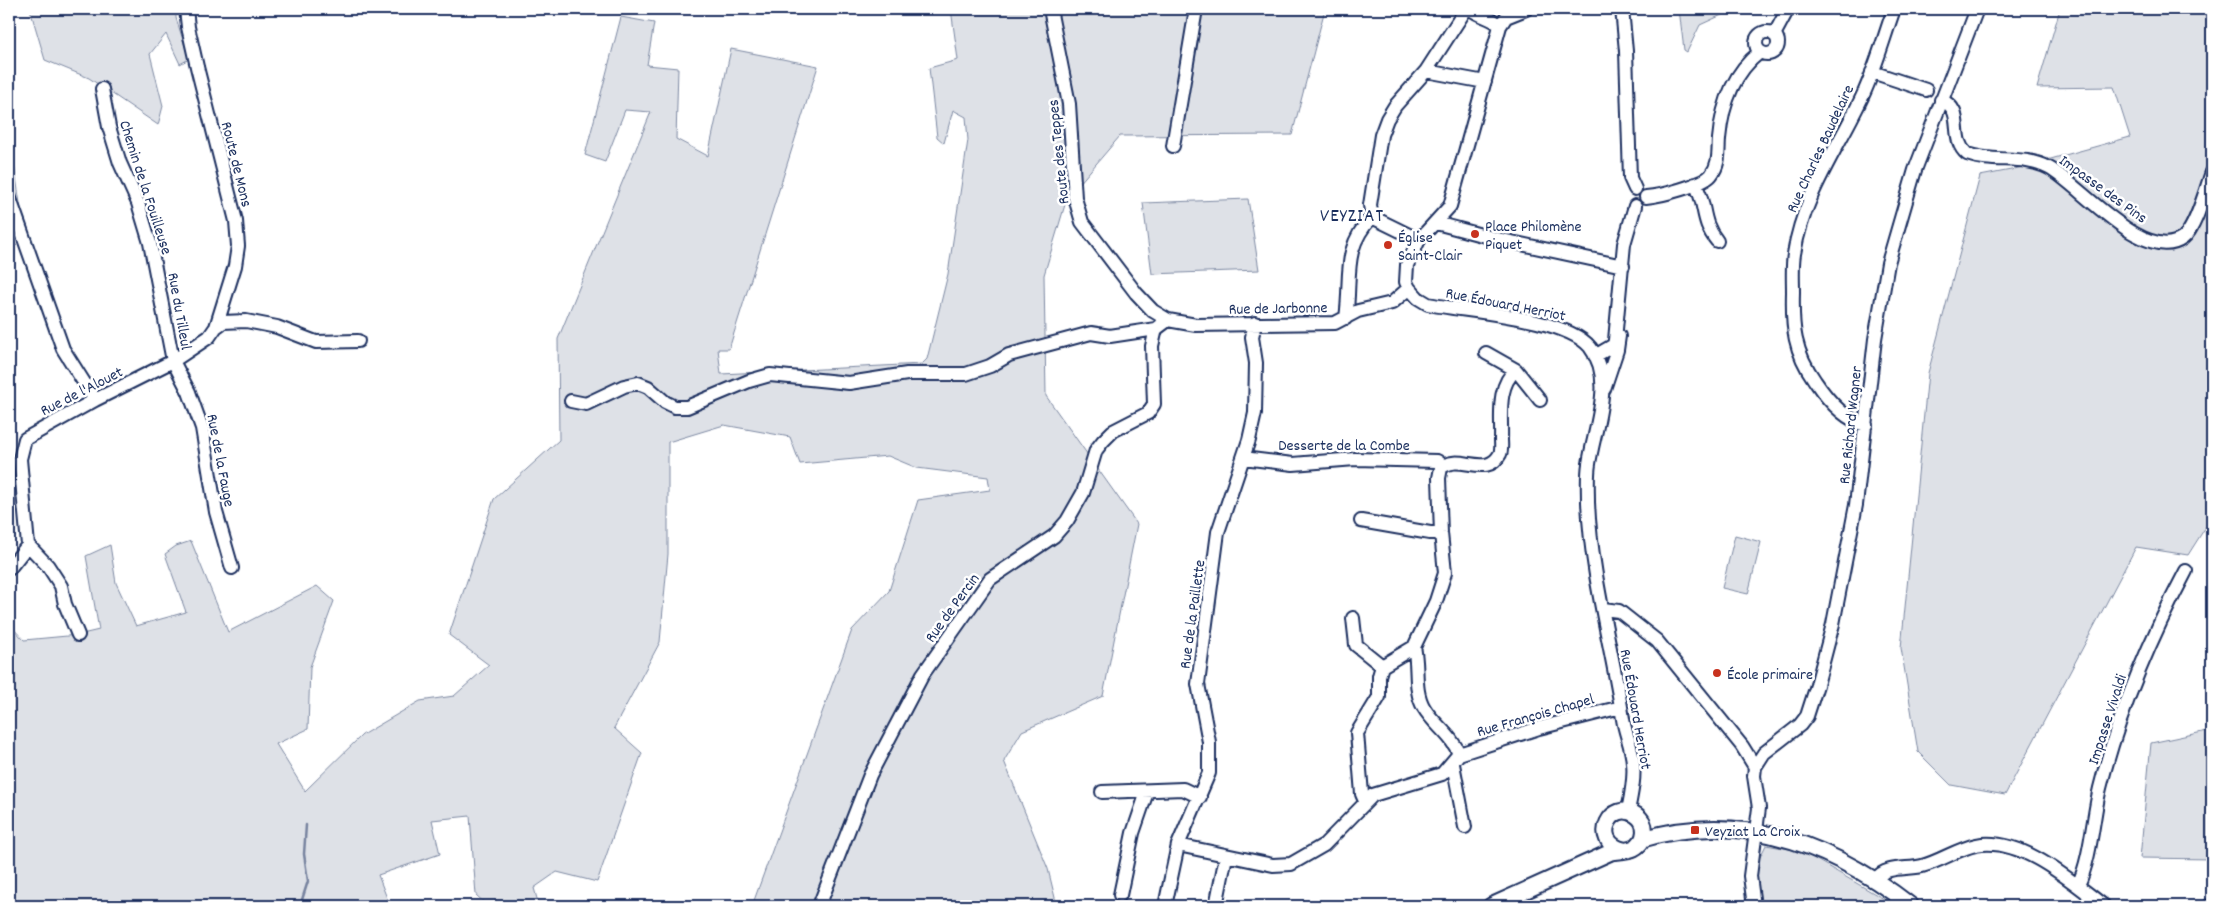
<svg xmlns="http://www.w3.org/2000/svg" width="2221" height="915" viewBox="0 0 2221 915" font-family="Dekko,sans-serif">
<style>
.green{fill:#dee1e7;stroke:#7c88a2}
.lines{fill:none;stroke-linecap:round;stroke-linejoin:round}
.stream{stroke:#77839f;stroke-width:2.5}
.minor-casing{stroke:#1b2f5e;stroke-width:16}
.major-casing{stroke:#1b2f5e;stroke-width:19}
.minor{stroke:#fff;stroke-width:12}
.major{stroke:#fff;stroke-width:15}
.poi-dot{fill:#c8321e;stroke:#fff;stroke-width:2}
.labels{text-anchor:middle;stroke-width:5;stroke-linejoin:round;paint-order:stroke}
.street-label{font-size:16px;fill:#1b2f5e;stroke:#fff}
.poi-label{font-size:16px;fill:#1b2f5e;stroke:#fff;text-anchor:start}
.quarter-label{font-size:19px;letter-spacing:1px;fill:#1b2f5e;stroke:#fff}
</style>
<rect width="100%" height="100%" fill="#fff"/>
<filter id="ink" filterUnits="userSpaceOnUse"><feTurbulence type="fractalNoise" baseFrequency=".02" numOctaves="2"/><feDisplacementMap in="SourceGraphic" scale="10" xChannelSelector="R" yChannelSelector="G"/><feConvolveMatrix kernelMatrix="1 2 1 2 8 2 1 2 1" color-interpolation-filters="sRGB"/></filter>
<g filter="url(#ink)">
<path class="green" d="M30,9H176V18L189,59L180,64L166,34L150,54L163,106L158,125L89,78L45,60Z
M951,9H1325L1292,135L1120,136L1067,198L1044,275L1046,396L1137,524L1103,696L1022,731L1004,761L1048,869L1057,906H752L852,630L889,591L918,500L990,490L988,477L917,468L888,456L800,464L790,437L724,425L668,442V554L660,642L614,728L642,753L597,882L557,872L534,888L539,906L550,901L553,906H488L476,895L470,816L432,820L440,854L378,875L390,906H9V624L24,640L78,635L99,630L86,556L110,545L116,583L136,626L186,612L165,554L176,546L191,541L228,632L317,586L334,601L310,667L308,729L276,744L305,791L362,735L420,701L454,696L489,665L449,635L494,499L559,440L558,339L651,112L625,110L605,162L585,155L621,17L654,23L647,65L678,68L676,139L708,156L731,49L818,66L729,349H718L721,374L922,364L927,359L948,274L968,140L966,117L953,110L944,143L937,137L929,68L958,60Z
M1679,9H1726L1724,14L1700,25L1687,52L1684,50Z
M2060,9H2212V517L2188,555L2136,547L2005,795L1951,785L1918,752L1901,648L1928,373L1980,176L2011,170L2130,137L2114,87L2037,88Z
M9,132L26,242L9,248Z
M1248,199L1259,270L1152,274L1143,203Z
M1735,535L1761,542L1748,594L1722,588Z
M2212,730V859L2140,858L2151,743Z
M1766,845L1801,851L1896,906H1761L1755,867Z"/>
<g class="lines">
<path class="stream" d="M300,906L308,881L304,854L306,825"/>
<g class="minor-casing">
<path id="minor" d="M1050,9L1069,104L1075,198L1082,222L1136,293L1153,311L1168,320L1196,325L1335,323L1358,311L1392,303L1409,288
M1471,9C1480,17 1493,17 1500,26
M1526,9L1506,17L1500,26L1450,206L1419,240L1407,265L1406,282L1409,288L1418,298L1428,304C1468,312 1565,317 1590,347C1616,380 1594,428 1589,464C1587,476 1588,490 1588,502C1591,575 1612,647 1623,719C1625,733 1632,747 1633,763C1635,778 1631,796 1628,811
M1622,9L1626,51L1630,178L1635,189
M1756 43a11 11 0 1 1 22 0a11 11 0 1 1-22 0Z
M1774,35L1788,9
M1426,71L1485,82
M1872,72L1926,90
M102,89L109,127L120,163L138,203L150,243L173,361L189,392L202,428L216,512L232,568
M1941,100C1967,110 1948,138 1967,154C1994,164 2023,154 2049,168C2079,184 2146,266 2183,238C2196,228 2206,188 2212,172
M1173,146L1196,9
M1695,184C1707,204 1700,220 1717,241
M9,196L63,349L95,400
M1646,197C1660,196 1703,185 1711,175C1720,164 1718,151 1719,139C1722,105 1733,73 1760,52
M1372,217L1370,205L1381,135L1387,119L1395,106L1426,71L1466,9
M1372,217L1419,240
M1436,223L1493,238L1623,266
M1346,318C1352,278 1341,249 1372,217
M216,327L223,322L246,321L277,327L316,342L358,341
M1486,353L1516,370L1540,400
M1595,356L1614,345L1615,340L1624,244L1635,206
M1604,389L1617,350L1619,336
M571,401L586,404L624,386L638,383L648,387L665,402L675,407H687L749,381L770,375L849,383L907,374H966L990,366L1009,355L1091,333L1110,336L1156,329
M1866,425C1844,420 1827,399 1815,381C1794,351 1792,328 1793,292C1793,279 1792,266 1794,254C1803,195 1839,147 1863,95C1876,67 1884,37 1894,9
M1243,458L1293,464L1355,459L1437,461L1444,466
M1361,521L1430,533H1441
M28,545L48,566L61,586L65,604L78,635
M9,569L28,545L20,459L25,439L95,400L173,361L209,337L216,327L235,266L238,246L236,221L197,67L188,27L186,9
M1603,609L1619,611L1657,641L1742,746L1755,767
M1353,618L1356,645L1382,666
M1459,754C1452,735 1434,725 1424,708C1413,690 1419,667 1414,647L1436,601L1445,573L1441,533L1439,478L1441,468C1458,452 1487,479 1500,454C1502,450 1501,444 1501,439C1502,418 1496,386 1516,370
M1453,764L1465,827
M1102,792L1183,789L1200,797
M1365,801L1362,794L1357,733L1379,697V676L1382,666L1414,647
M1178,845L1273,865L1291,864L1324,845L1373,795L1442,774L1459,754L1539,728L1621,707
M1876,879C1886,865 1907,870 1922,866C1941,861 1957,849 1976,845C2021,836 2071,881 2104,906
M2078,885C2091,859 2093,816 2100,788C2119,712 2150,639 2186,571
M1120,895L1133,833L1147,792
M819,906L870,775L923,674L990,579L1054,536L1067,521L1083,493L1096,450L1103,441L1113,431L1148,413L1154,404L1152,346L1156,329L1168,320
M1165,906L1178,845L1209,773V742L1198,684L1218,532L1249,440L1255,413L1256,363L1252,337L1255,323
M1216,906L1226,856
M1754,906L1750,876L1759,808L1754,776L1755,767L1764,753L1800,725L1807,716L1817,685L1833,624L1856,505L1875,339L1888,263L1915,170L1977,9
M2209,906L2212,905"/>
</g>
<g class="major-casing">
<path id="major" d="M1643,839C1742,810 1833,845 1911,906
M1491,906L1611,852C1618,851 1628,851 1634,848C1647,841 1648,823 1636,815C1612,798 1589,841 1623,850"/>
</g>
<use href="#minor" class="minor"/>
<use href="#major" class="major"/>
</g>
</g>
<g class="poi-dot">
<circle cx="1475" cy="234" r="5"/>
<circle cx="1388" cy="245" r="5"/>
<circle cx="1717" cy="673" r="5"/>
<rect x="1690" y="825" width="10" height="10" rx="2.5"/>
</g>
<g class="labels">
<g class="street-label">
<text transform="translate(1819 148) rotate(-65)" y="6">Rue Charles Baudelaire</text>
<text transform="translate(1057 152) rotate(-96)" y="6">Route des Teppes</text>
<text transform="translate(238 164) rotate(76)" y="6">Route de Mons</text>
<text transform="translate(147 187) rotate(72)" y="6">Chemin de la Fouilleuse</text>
<text transform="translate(2104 188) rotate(36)" y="6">Impasse des Pins</text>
<text transform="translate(1506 303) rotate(11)" y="6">Rue Édouard Herriot</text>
<text transform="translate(1278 307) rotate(-1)" y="6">Rue de Jarbonne</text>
<text transform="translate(181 311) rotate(80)" y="6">Rue du Tilleul</text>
<text transform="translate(81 390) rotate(-27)" y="6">Rue de l'Alouet</text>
<text transform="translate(1849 425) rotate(-84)" y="6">Rue Richard Wagner</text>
<text x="1344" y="450">Desserte de la Combe</text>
<text transform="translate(222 460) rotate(79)" y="6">Rue de la Fauge</text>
<text transform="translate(951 607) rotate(-54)" y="6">Rue de Percin</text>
<text transform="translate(1191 614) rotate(-82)" y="6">Rue de la Paillette</text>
<text transform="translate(1637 709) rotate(80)" y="6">Rue Édouard Herriot</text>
<text transform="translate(1535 714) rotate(-16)" y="6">Rue François Chapel</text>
<text transform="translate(2106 719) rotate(-72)" y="6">Impasse Vivaldi</text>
</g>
<g class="poi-label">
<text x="1485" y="231">Place Philomène<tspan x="1485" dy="18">Piquet</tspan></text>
<text x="1398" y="242">Église<tspan x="1398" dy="18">Saint-Clair</tspan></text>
<text x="1727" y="679">École primaire</text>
<text x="1705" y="836">Veyziat La Croix</text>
</g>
<g class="quarter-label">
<text x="1352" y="221">VEYZIAT</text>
</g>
</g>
<rect width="2221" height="915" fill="none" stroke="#fff" stroke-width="30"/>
<rect x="15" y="15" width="2191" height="885" fill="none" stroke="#1b2f5e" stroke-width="2" filter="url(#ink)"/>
</svg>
